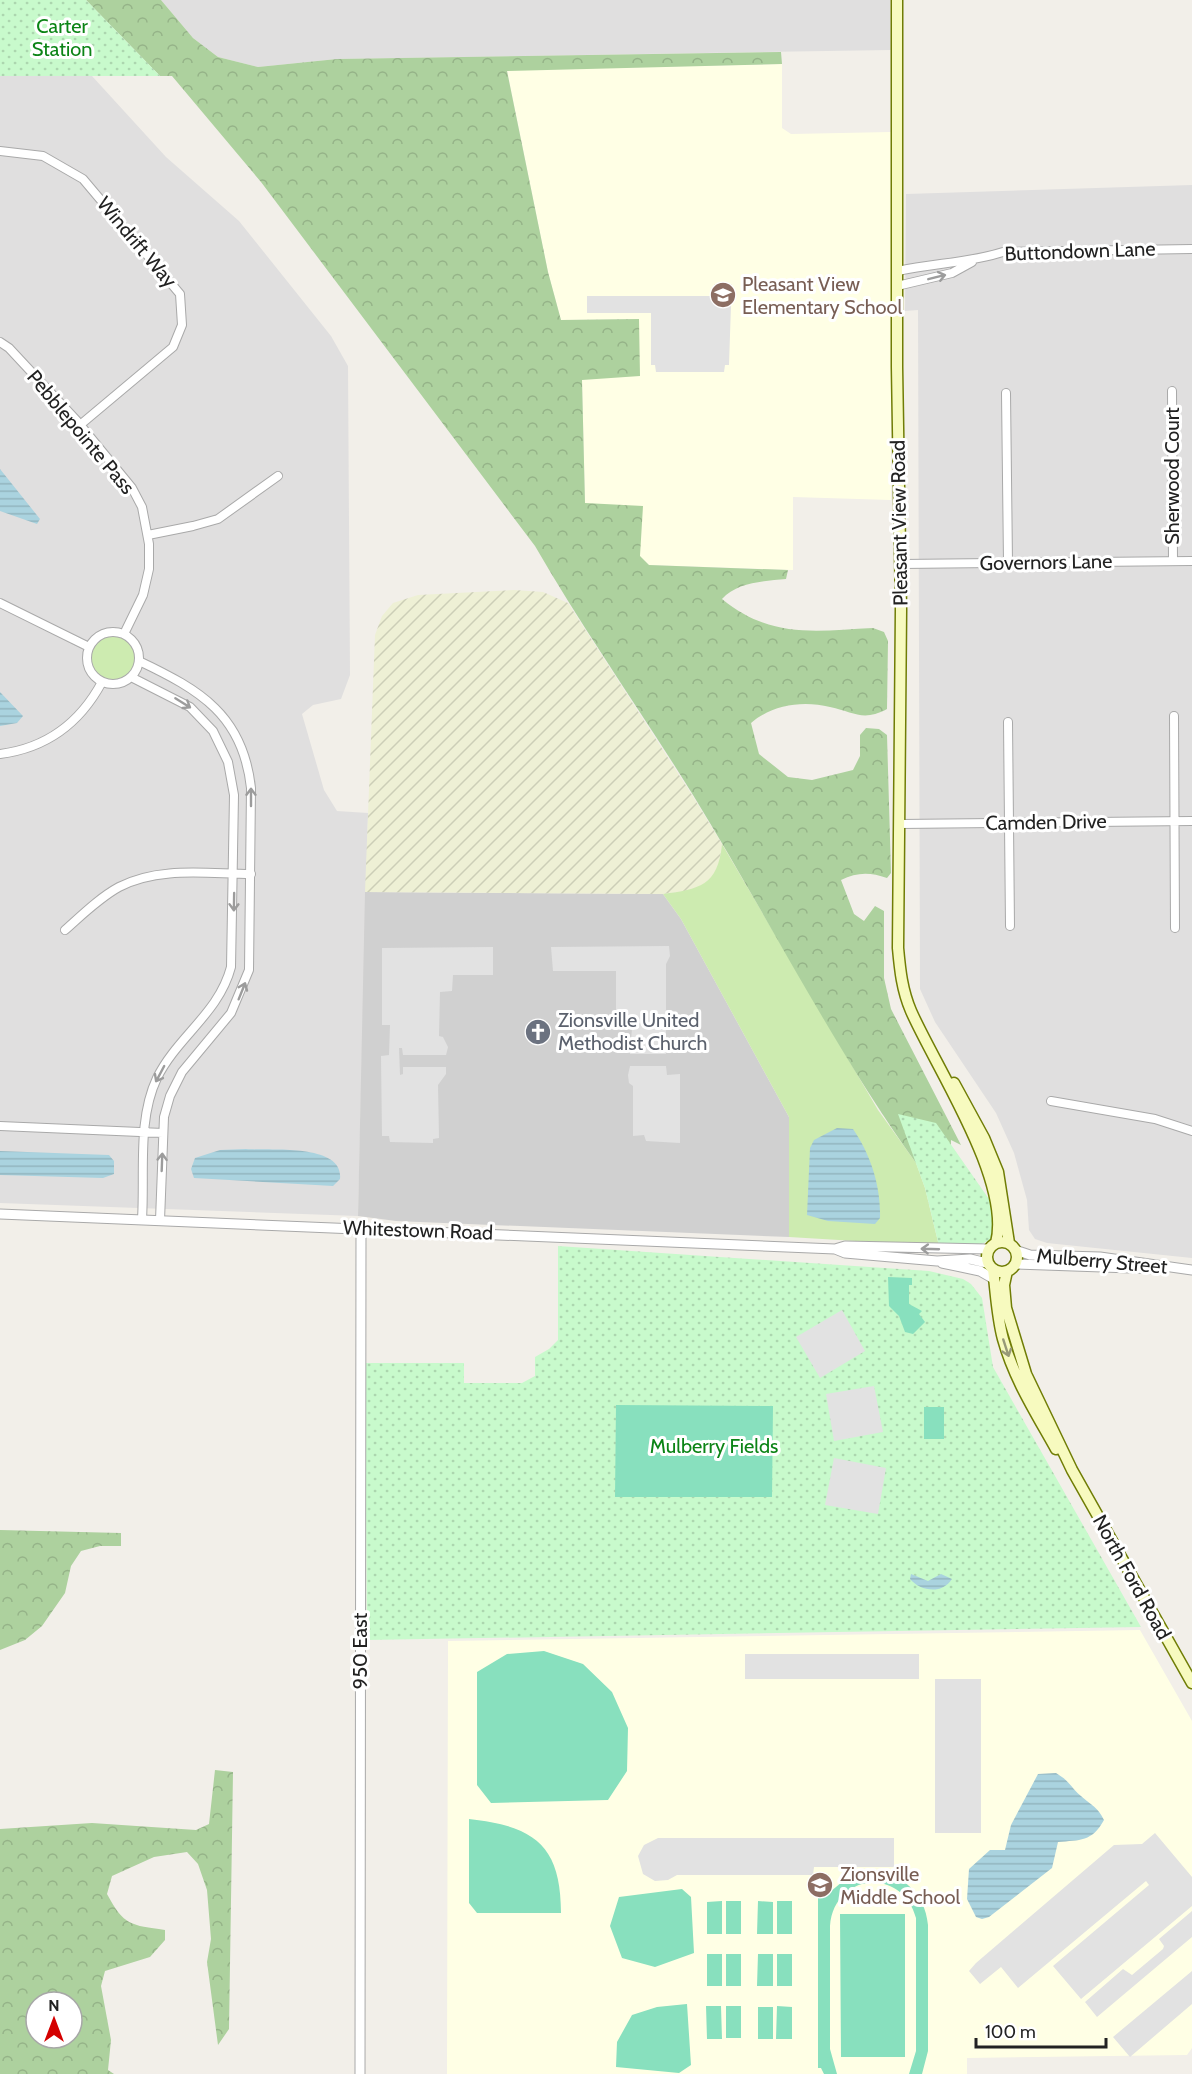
<svg xmlns="http://www.w3.org/2000/svg" width="1192" height="2074" viewBox="0 0 1192 2074" font-family="Cabin,sans-serif">
<style>
.residential{fill:#e0dfdf}
.education{fill:#ffffe5}
.religious{fill:#d0d0d0}
.farmland{fill:url(#farmland-furrows)}
.grass{fill:#cdebb0}
.forest{fill:url(#forest-crowns);fill-rule:evenodd}
.park{fill:url(#park-dots)}
.pitch{fill:#88e0be}
.parking{fill:#e2e2e2}
.water{fill:url(#water-rules)}
.lines{fill:none;stroke-linecap:round;stroke-linejoin:round}
.minor-casing{stroke:#a9a9a9;stroke-width:10}
.tertiary-casing{stroke:#a9a9a9;stroke-width:11}
.secondary-casing{stroke:#707d05;stroke-width:13}
.minor{stroke:#fff;stroke-width:8}
.tertiary{stroke:#fff;stroke-width:9}
.secondary{stroke:#f7fabf;stroke-width:10}
.oneway{stroke:#9c9c9c}
.oneway2{stroke:#979978}
.labels{text-anchor:middle;stroke-width:6;stroke-linejoin:round;paint-order:stroke}
.park-label{font-size:20px;fill:#0c8416;stroke:#fff}
.street-label{font-size:20px;fill:#222;stroke:#fff}
.education-label{font-size:20px;fill:#785e54;stroke:#fff;text-anchor:start}
.worship-label{font-size:20px;fill:#5b616d;stroke:#fff;text-anchor:start}
</style>
<defs>
<pattern id="farmland-furrows" width="10" height="10" patternUnits="userSpaceOnUse" patternTransform="scale(1.5)"><rect width="10" height="10" fill="#eef0d5"/><path d="M-1 1l2-2M0 10L10 0M9 11l2-2" fill="none" stroke="#ccceb7"/></pattern>
<pattern id="forest-crowns" width="20" height="18" patternUnits="userSpaceOnUse" patternTransform="scale(1.5)"><rect width="20" height="18" fill="#add19e"/><path d="M2 6a3 3 0 1 1 6 0M12 15a3 3 0 1 1 6 0" fill="none" stroke="#95b388"/></pattern>
<pattern id="park-dots" width="8" height="8" patternUnits="userSpaceOnUse" patternTransform="scale(1.5)"><rect width="8" height="8" fill="#c8facc"/><path d="M2 2h.1M6 6h.1" fill="none" stroke="#acd6af" stroke-width="1.8" stroke-linecap="round"/></pattern>
<pattern id="water-rules" width="6" height="5" patternUnits="userSpaceOnUse" patternTransform="scale(1.5)"><rect width="6" height="5" fill="#aad3df"/><path d="M0 2.5h6" fill="none" stroke="#92b5bf"/></pattern>
</defs>
<rect width="100%" height="100%" fill="#f2efe9"/>
<path class="residential" d="M161,0H890L891,50L337,59L258,67L218,57L193,38Z
M0,76H92L166,157L239,221L331,336L348,366L350,675L341,699L313,705L302,714L324,790L337,811L368,813L358,1216L0,1203Z
M1192,185V1258L1047,1243L1035,1239L1029,1230L1027,1200L1014,1153L996,1113L935,1022L920,989L918,310L905,311L906,194Z"/>
<path class="education" d="M782,64V128L791,134L891,132V500L793,497V570L649,565L585,503L582,380L639,319L561,320L548,272L507,70Z
M1140,1630L1192,1721V2048L1187,2055L967,2058V2074H447L448,1641Z"/>
<path class="religious" d="M365,892L663,894L681,919L789,1117V1237L396,1221L358,1216Z"/>
<path class="farmland" d="M514,590L543,592L568,603L692,795L722,844L718,871L704,884L693,890L663,894L365,892L375,635L382,616L393,603L418,595Z"/>
<path class="grass" d="M91 658a22 22 0 1 1 44 0a22 22 0 1 1-44 0Z
M722,844L878,1110L916,1163L925,1188L939,1246L789,1237V1117L681,919L663,894C699,889 718,886 722,844Z"/>
<path class="forest" d="M86,0H161L193,38L218,57L258,67L337,59L781,52L782,64L507,71L548,272L561,320L639,319L640,376L582,380L585,503L643,506L640,556L649,565L788,570L786,579C764,581 737,582 722,599C771,639 815,631 873,628L884,632L888,641L887,709C863,722 854,712 830,707C802,700 772,705 751,723L759,754L788,777L812,780L853,770L860,756V735L866,728L879,729L887,735L891,873L887,878C870,872 857,872 841,880L854,914L864,921L875,906L884,911V978L891,1009L961,1145L951,1140V1145L916,1163C833,1047 768,917 693,795C641,711 584,631 535,546L261,182L172,76H160Z
M0,1530L121,1533V1546H100L81,1551L71,1566L65,1593L42,1626L25,1640L0,1650Z
M215,1770L233,1772L229,2029L218,2045L207,1962L211,1939L207,1890L198,1864L187,1852L154,1857L112,1876L107,1894C124,1926 131,1925 165,1930V1940L150,1957L105,1971L101,1986L111,2040L108,2070L114,2074H0V1829L92,1823L196,1830L209,1824ZM36,2002H72V2038H36Z"/>
<path class="park" d="M0,0H86L160,76H0Z
M898,1114L936,1123L991,1202L995,1224L992,1238C977,1250 957,1246 939,1246L925,1188Z
M558,1246L929,1271L963,1279L971,1284L982,1298L993,1367L1141,1627L367,1640L365,1363H464V1383H522L535,1376V1357L549,1349L558,1340Z"/>
<path class="pitch" d="M888,1277L912,1278V1285H909V1304L922,1311L919,1314L925,1322L913,1334L905,1332L899,1316L889,1306Z
M616,1405L773,1406L772,1497H615Z
M924,1407H944V1439H924Z
M544,1651L583,1664L612,1692L628,1728L627,1771L608,1800L491,1803L477,1785V1672L507,1654Z
M469,1819C534,1826 561,1845 561,1913H477L469,1903Z
M864,1872C898,1869 925,1891 928,1925V2051L922,2074H909L916,2051V1918C902,1866 834,1873 830,1926V2049L837,2074H824L821,2068H818V1886H829L830,1892L848,1877Z
M682,1889L691,1897L694,1953L655,1967L622,1958L610,1926L619,1897Z
M722,1901V1934H707V1902Z
M726,1901H741V1934H726Z
M758,1901L773,1902V1934H757Z
M777,1901H792V1934H777Z
M840,1914H905V2057H841Z
M707,1954H722V1986H707Z
M726,1954H741V1986H726Z
M758,1954H773V1986H757Z
M777,1954H792V1986H777Z
M687,2004L691,2065L679,2073L616,2067L617,2042L632,2015L657,2007Z
M706,2006H721L722,2039H707Z
M726,2006H741V2038H726Z
M777,2006L792,2007V2039H776Z
M758,2007H773V2039H758Z"/>
<path class="parking" d="M587,296H719L720,305H731L729,365H725L724,372H656L655,365H651V313H587Z
M669,946L670,956L666,964V1054H630L633,1015L616,1014V971H553L551,947Z
M493,947V975H453L452,991L440,992L439,1036L443,1037L448,1047L446,1055H403L402,1048H399L400,1075L403,1074V1067H446V1074L438,1085L439,1138L433,1139V1143L390,1142L389,1136H382L381,1056L389,1055L390,1025H382V948Z
M630,1066H666L667,1075L680,1074V1143L646,1141L644,1135L633,1136V1086L629,1083L628,1075Z
M842,1310L865,1351L820,1378L796,1337Z
M874,1386L883,1432L834,1441L826,1394Z
M834,1458L886,1468L878,1514L825,1505Z
M745,1654H919V1679H745Z
M935,1679H981V1833H935Z
M1155,1833L1192,1877V1906L1081,1999L1053,1966L1149,1885L1146,1881L1018,1988L1001,1967L980,1984L969,1971L976,1963L1114,1845L1142,1844Z
M658,1838H894V1867H814L813,1875H677L668,1880L655,1881L643,1874L638,1856L644,1845Z
M1192,1911V1937L1097,2017L1085,2002L1123,1969L1132,1975L1163,1949L1164,1946L1159,1939Z
M1192,1971V2004L1130,2057L1113,2037Z"/>
<path class="water" d="M0,469L40,519L37,524L0,511Z
M0,692L23,716L17,723L0,726Z
M837,1128L853,1129C871,1155 881,1187 880,1218L875,1224L828,1221L807,1215L810,1148L814,1140Z
M246,1149C269,1151 344,1143 340,1179L333,1186L194,1178L191,1169L195,1158L220,1150Z
M0,1151L109,1155L114,1161V1174L103,1178L0,1175Z
M911,1574L928,1581L941,1574L952,1579C942,1595 920,1591 910,1579Z
M1056,1773C1071,1782 1070,1787 1081,1796C1092,1806 1097,1806 1104,1820C1092,1842 1080,1840 1058,1842L1052,1868L989,1917L982,1919L976,1917L967,1899L969,1869L990,1850H1005L1011,1825L1038,1774Z"/>
<g class="lines">
<g class="minor-casing">
<path id="minor" d="M0,151L43,156L83,179L180,294L182,325L173,347L80,425
M898,271C933,263 969,263 1003,252L1192,249
M897,286L952,273L972,262
M0,342L9,348L77,421L132,488L142,507L149,544V569L143,595L124,634
M1172,391L1173,561
M1006,393L1008,562
M148,535L193,526L218,519L278,476
M901,564L1192,561
M0,603L89,647
M87 658a26 26 0 1 1 52 0a26 26 0 1 1-52 0Z
M139,661C200,690 243,715 251,788L249,970L231,1013L182,1072L170,1096L164,1117L160,1220
M131,677L190,707L213,731L228,762L234,795L231,967C219,1013 177,1037 157,1078C137,1120 145,1174 142,1219
M1174,716L1175,928
M1008,722L1010,926
M0,754C47,748 80,723 102,682
M900,824L1192,821
M65,930C82,915 99,898 119,887C159,866 208,874 251,874
M1051,1101L1155,1119L1192,1131
M0,1126L163,1133"/>
</g>
<g class="tertiary-casing">
<path id="tertiary" d="M0,1214L835,1249L845,1246L988,1249
M835,1249L845,1253L937,1261L970,1259L987,1263
M1015,1250L1030,1255L1100,1257L1192,1270
M942,1263L980,1271L994,1279
M1015,1264L1160,1269
M360,2074L361,1227"/>
</g>
<g class="secondary-casing">
<path id="secondary" d="M897,0V367L901,609L898,948C900,970 902,990 911,1011C936,1068 1012,1181 996,1243
M954,1083L984,1138L998,1172L1009,1243
M987 1257a15 15 0 1 1 30 0a15 15 0 1 1-30 0Z
M993,1269C996,1292 997,1317 1003,1339C1014,1379 1036,1413 1056,1449
M1007,1271L1004,1285L1006,1308L1026,1374L1072,1470L1192,1683"/>
</g>
<use href="#minor" class="minor"/>
<use href="#tertiary" class="tertiary"/>
<use href="#secondary" class="secondary"/>
</g>
<defs><path id="oneway-shaft" d="M-6 0H5M1.5-3L5.5 0L1.5 3" fill="none" stroke-width="1.6" stroke-linecap="round" stroke-linejoin="round" transform="scale(1.5)"/></defs>
<g class="oneway">
<use href="#oneway-shaft" transform="translate(937 277) rotate(-14)"/>
<use href="#oneway-shaft" transform="translate(183 703) rotate(32)"/>
<use href="#oneway-shaft" transform="translate(251 797) rotate(-90)"/>
<use href="#oneway-shaft" transform="translate(234 902) rotate(91)"/>
<use href="#oneway-shaft" transform="translate(242 991) rotate(-68)"/>
<use href="#oneway-shaft" transform="translate(160 1074) rotate(118)"/>
<use href="#oneway-shaft" transform="translate(162 1162) rotate(-88)"/>
<use href="#oneway-shaft" transform="translate(930 1249) rotate(-178)"/>
</g>
<use class="oneway2" href="#oneway-shaft" transform="translate(1006 1348) rotate(72)"/>
<defs>
<g id="school-disc" transform="scale(1.35)"><circle r="9.5" fill="#8d6e63" stroke="#fff"/><path d="M0-5L7-2L0 1L-7-2ZM-4 1L0 2.5L4 1V4Q0 6-4 4Z" fill="#fff"/></g>
<g id="church-disc" transform="scale(1.35)"><circle r="9.5" fill="#6b7280" stroke="#fff"/><path d="M-1.2-6h2.4v3.5h3.3v2.4h-3.3V6h-2.4V-.1h-3.3v-2.4h3.3Z" fill="#fff"/></g>
</defs>
<g fill-rule="evenodd">
<use href="#school-disc" x="723" y="295"/>
<use href="#church-disc" x="538" y="1032"/>
<use href="#school-disc" x="820" y="1885"/>
</g>
<g class="labels">
<g class="park-label">
<text x="62" y="33">Carter<tspan x="62" dy="23">Station</tspan></text>
<text x="714" y="1453">Mulberry Fields</text>
</g>
<g class="street-label">
<text transform="translate(137 242) rotate(50)" y="7">Windrift Way</text>
<text transform="translate(1080 251) rotate(-2)" y="7">Buttondown Lane</text>
<text transform="translate(81 432) rotate(50)" y="7">Pebblepointe Pass</text>
<text transform="translate(1172 476) rotate(-90)" y="7">Sherwood Court</text>
<text transform="translate(899 523) rotate(-91)" y="7">Pleasant View Road</text>
<text transform="translate(1046 562) rotate(-1)" y="7">Governors Lane</text>
<text transform="translate(1046 822) rotate(-1)" y="7">Camden Drive</text>
<text transform="translate(418 1230) rotate(2)" y="7">Whitestown Road</text>
<text transform="translate(1102 1261) rotate(5)" y="7">Mulberry Street</text>
<text transform="translate(1132 1577) rotate(61)" y="7">North Ford Road</text>
<text transform="translate(360 1651) rotate(-90)" y="7">950 East</text>
</g>
<g class="education-label">
<text x="742" y="291">Pleasant View<tspan x="742" dy="23">Elementary School</tspan></text>
<text x="840" y="1881">Zionsville<tspan x="840" dy="23">Middle School</tspan></text>
</g>
<g class="worship-label">
<text x="558" y="1027">Zionsville United<tspan x="558" dy="23">Methodist Church</tspan></text>
</g>
</g>
<g transform="translate(54 2020)"><circle r="28" fill="#ffffff" stroke="#a7a7a7" stroke-width="1.5"/>
<path d="M0-4.5L10 22L0 15L-10 22Z" fill="#d40000"/>
<text y="-9" font-size="16" font-weight="bold" text-anchor="middle" fill="#222222">N</text>
</g>
<path d="M976 2038v9h130v-9" fill="none" stroke="#222222" stroke-width="3"/>
<text x="985" y="2038" font-size="18" fill="#222222" stroke="#ffffff" stroke-width="4.5" paint-order="stroke">100 m</text>
</svg>
